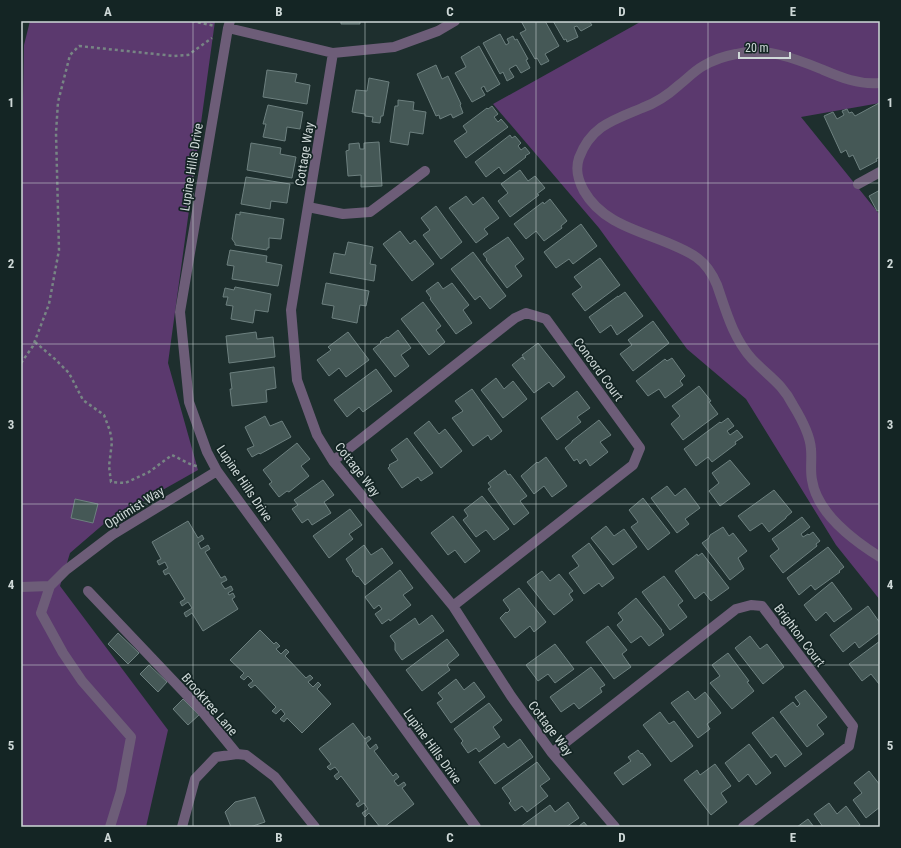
<svg xmlns="http://www.w3.org/2000/svg" width="901" height="848" viewBox="0 0 901 848" font-family="'Roboto Condensed',sans-serif">
<style>
.green{fill:#5b396e}
.building{fill:#455856;stroke:#6d807f}
.lines{fill:none;stroke-linecap:round;stroke-linejoin:round}
.path{stroke:#778584;stroke-width:2.5;stroke-dasharray:3 3;stroke-linecap:butt}
.minor{stroke:#6d5d78;stroke-width:10}
.grid{fill:none;stroke:#ced8d7;stroke-width:1;stroke-opacity:0.55}
.labels{text-anchor:middle;stroke-width:3.5;stroke-linejoin:round;paint-order:stroke}
.street-label{font-size:13px;fill:#ced8d7;stroke:#142524}
.neatline{fill:none;stroke:#ced8d7;stroke-width:1.5}
.grid-label{font-size:13px;text-anchor:middle;font-weight:bold;fill:#ced8d7}
</style>
<rect width="100%" height="100%" fill="#1e2f2e"/>
<path class="green" d="M30,21H215L168,363L198,470L106,522L70,553L60,586L168,730L146,827H21V204L24,45Z
M642,21H880V103L801,117L880,215V600L836,545L746,399L687,349L599,228L493,104Z"/>
<path class="building" d="M341,21H360V24H341Z
M521,21H545L559,46L545,54L549,61L541,65L537,58L535,59L520,33L526,30Z
M553,21H589L592,25L581,31L577,26L574,27L578,37L567,42L566,39L564,40Z
M500,34L506,45L509,43L507,39L513,36L515,40L517,39L528,59L526,60L530,68L521,73L516,65L509,69L514,77L507,81L503,72L500,74L483,43Z
M479,46L500,84L487,92L484,86L481,88L485,95L472,102L455,73L466,67L461,57Z
M436,65L442,79L448,76L461,104L460,105L463,113L453,118L451,114L440,119L439,115L436,116L417,74Z
M267,70L297,74L295,82L310,85L307,104L263,97Z
M369,78L389,82L383,116H381L380,123L372,122L373,117L365,116V114L352,112L356,90L367,91Z
M398,100L414,102L413,110L426,112L423,134L410,132L408,145L390,142L395,106H398Z
M879,103L880,157L876,159L877,161L860,170L853,155L849,157L846,150L841,153L824,116L833,112L837,119L844,115L842,111L847,109L849,113L852,112L855,116Z
M268,105L303,112L300,129L287,127L285,141L263,137L266,124H263Z
M492,106L498,114L494,117L498,122L501,119L508,127L466,158L454,141L467,132L463,126L487,108L488,109Z
M510,135L512,138L515,136L521,143L518,146L521,150L525,147L530,153L525,156L526,157L504,174L499,167L486,177L475,162Z
M379,142L382,186L361,187V175L348,176L346,151L349,150V144L359,143L360,149H364V143Z
M251,143L281,148L280,154L296,157L292,178L247,170Z
M520,170L528,181L535,176L545,188L537,194L539,195L510,217L498,201L508,193L501,184Z
M246,177L290,184L287,203L271,201L270,209L241,204Z
M880,190V210L877,211L869,196Z
M466,196L473,205L483,197L499,218L484,229L488,234L476,243L449,208Z
M550,199L567,221L561,226L562,228L544,241L536,231L526,239L514,224L543,202L544,204Z
M436,206L462,242L441,259L423,235L430,230L421,218Z
M240,212L284,219L281,239L269,238V248H267V250L235,245V243L232,239L236,214L240,215Z
M581,224L597,246L573,264L569,259L556,268L544,252Z
M400,231L410,244L415,240L434,264L412,281L383,244Z
M508,237L524,259L515,266L522,276L507,288L486,260L487,259L483,254Z
M348,242L373,247L370,264L376,265L374,281L330,273L334,253L345,255Z
M230,250L267,256L266,262L282,265L278,286L232,279L234,266L227,265Z
M473,252L506,296L490,309L480,296L475,300L451,269Z
M600,258L620,285L585,311L572,294L582,287L574,277Z
M438,282L443,289L452,283L469,305L463,310L472,323L456,334L430,299L431,298L426,291Z
M326,283L369,291L366,306L360,305L357,323L332,318L334,306L322,304Z
M235,287L271,294L268,312L255,310L253,323L231,319L233,306L226,305L228,297H223L225,288L234,290Z
M625,292L643,316L617,335L611,325L600,333L589,317L618,296V297Z
M423,302L441,326L436,330L445,342L429,355L401,319Z
M653,321L669,343L633,371L620,354L632,345L628,340Z
M398,330L411,348L401,355L409,366L395,377L373,349L381,343L380,342L387,337L388,338Z
M256,332L257,339L273,337L275,357L229,363L226,336Z
M348,332L369,360L346,377L339,368L329,376L317,360L331,350L328,347Z
M538,343L565,377L553,387L549,382L534,393L512,365L522,357L525,360L522,355Z
M672,358L685,376L680,381L683,385L665,398L659,389L648,396L636,381L665,359L667,361Z
M274,367L276,388L266,390L267,402L232,406L230,389H232L230,373Z
M376,369L392,391L363,412L359,407L347,417L334,400Z
M496,378L504,389L513,381L527,399L503,418L481,390Z
M699,386L711,401L709,402L718,414L683,440L671,424L680,416L672,406Z
M472,389L502,431L491,440L488,435L473,446L452,418L463,411L455,401Z
M577,391L590,408L577,417L581,422L557,440L541,418Z
M265,416L270,426L282,421L291,437L260,454L259,453L252,457L247,449L254,446L245,427Z
M728,418L734,426L727,431L730,435L737,430L743,437L735,442L736,444L712,462L708,457L696,466L684,449L720,422L721,423Z
M599,420L611,435L600,442L608,452L590,466L586,459L580,464L577,459L574,461L565,448L572,442V441Z
M429,421L439,434L445,429L462,451L441,468L414,433Z
M407,438L433,473L421,481L418,477L402,488L388,468L390,466L389,465L398,460L391,450Z
M297,443L310,459L301,466L309,476L289,492L287,491L279,497L269,484L272,482L263,470Z
M546,457L567,486L552,497L544,486L534,494L521,476L537,462L538,463Z
M730,460L750,484L720,506L709,491L719,483L712,473Z
M505,470L508,475L510,474L527,496L520,501L529,513L514,525L488,489L491,487L488,483Z
M323,480L334,495L324,502L331,513L312,525L308,519L302,523L292,509L298,505L294,500Z
M667,486L675,496L685,488L700,508L685,519L689,524L677,533L651,498Z
M774,490L792,512L786,517V518L769,532L762,523L750,531L738,516Z
M482,496L509,529L494,540L486,530L476,537L463,520L468,516L464,510Z
M643,498L670,533L648,550L631,527L638,522L629,510Z
M75,499L98,504L93,523L71,518Z
M350,509L362,525L349,534L353,539L329,558L313,536Z
M453,516L480,551L465,563L455,550L448,555L431,533Z
M802,517L810,527L801,534L803,537L808,534L809,535L813,532L820,541L816,544L817,546L783,573L770,556L779,549L772,539Z
M188,521L198,538L202,535L204,539L198,543L201,549L208,545L210,549L205,552L221,578L225,576L227,580L221,583L225,589L231,586L233,590L228,593L229,595L233,593L235,597L232,599L238,609L203,631L192,613L186,617L184,613L192,608L188,602L182,606L180,602L185,599L169,573L165,575L163,571L168,568L165,562L159,565L157,561L161,559L152,542Z
M606,526L614,536L624,529L637,547L613,565L591,538Z
M723,527L729,536L733,533L747,551L738,558L744,569L730,580L702,543L709,538L710,535Z
M589,543L614,578L602,587L599,583L584,594L569,573L579,566L572,556Z
M364,545L371,555L382,548L393,563L365,585L358,576L357,577L352,571L353,570L346,559Z
M828,547L844,567L839,571L840,572L815,590L811,585L799,595L787,578Z
M702,553L729,588L711,601L704,592L695,599L675,571L697,554L698,556Z
M400,570L413,588L403,595L411,605L390,621L389,619L382,624L375,614L382,609L379,605L374,609L365,597Z
M542,571L550,581L559,574L573,591L569,594L573,600L554,615L550,610H549L527,582Z
M664,576L683,601L678,605L687,617L670,630L642,592Z
M832,582L852,609L834,622L826,612L816,621L804,605Z
M519,588L546,622L534,632L530,626L515,638L500,618L506,612L507,613L510,610L503,600Z
M636,598L662,630L661,631L664,635L649,646L641,636L631,643L617,625L623,620L618,613Z
M868,606L880,623V632L859,648L855,642L843,652L830,635Z
M432,615L444,631L402,660L395,650V643L390,636L415,618L419,625Z
M608,626L627,650L622,654L631,667L614,679L586,642Z
M260,630L274,644L276,642L280,646L276,649L281,654L286,649L289,652L285,656L306,678L310,675L313,678L308,682L313,687L318,682L321,685L317,689L331,704L302,733L287,718L284,722L280,719L285,714L281,709L276,714L272,711L276,707L255,685L251,688L248,685L253,681L248,676L244,680L240,677L244,673L230,660Z
M118,633L139,653L128,664L108,644Z
M750,636L760,649L767,644L784,667L763,684L735,648Z
M447,639L459,655L447,665L450,670L422,691L406,670Z
M880,641V683L879,684L871,674L862,681L849,664Z
M555,644L574,669L555,683L548,674L538,681L526,665Z
M728,653L749,681L747,682L754,691L732,709L710,683L720,676L712,665Z
M149,665L167,682L158,692L140,674Z
M591,667L605,685L600,688L602,692L579,709L574,703L561,712L550,697Z
M456,679L464,690L474,682L485,697L451,723L437,703L443,699L438,693Z
M805,690L827,717L817,725L824,734L807,747L780,712L793,702L797,707L800,704L795,697Z
M688,691L695,700L705,692L721,713L707,724L710,729L698,738L671,703Z
M183,699L199,715L188,725L173,709Z
M489,703L502,720L493,727L500,737L479,752L476,748L468,753L461,743L463,741L454,729Z
M660,712L669,724L674,721L693,746L671,762L643,725Z
M773,717L802,754L785,767L776,754L771,758L752,733Z
M353,723L365,739L369,736L371,739L366,743L370,749L376,744L378,748L374,751L393,776L396,773L399,777L394,781L398,786L404,782L406,785L402,788L414,804L384,827H380L369,813L365,817L362,813L368,809L364,803L358,807L356,804L360,801L341,776L337,780L334,776L339,772L335,767L330,770L327,767L331,764L319,749Z
M520,739L533,757L495,784L479,762L504,743L508,748Z
M749,744L771,773L756,785L748,774L739,782L725,763Z
M638,750L641,754L642,753L651,765L623,785L614,773L631,761L628,757Z
M537,762L550,779L540,786L548,796L527,812L522,806L515,811L509,803L511,801L502,788Z
M715,764L731,786L721,793L727,802L711,815L684,780L697,770L700,775Z
M869,771L880,785V807L866,818L853,800L862,793L854,783Z
M255,797L265,822L250,827H231L225,812L235,802Z
M568,802L579,818L566,827H520L550,805L555,812Z
M829,803L837,814L846,806L860,825L857,827H823L814,814Z
M808,819L814,827H797Z
M584,822L588,827H578Z"/>
<g class="lines">
<path class="path" d="M192,21L215,26
M35,342L56,360L69,373L83,400L104,415L110,431L112,442L109,466L111,482L125,483L149,472L172,455L190,464L199,467
M21,363L33,346L49,304L59,250L56,133L58,102L70,55L79,46L174,56L188,55L212,38"/>
<path class="minor" d="M230,21L228,28L180,312L189,402L207,452L217,471L476,827
M228,28L333,53L394,47L438,31L455,21
M333,53L291,310L297,380L317,435L333,461L453,606L511,696L552,753L615,827
M880,83C858,85 840,77 821,69C794,58 765,47 736,54C725,56 713,60 703,66C694,71 687,79 679,85C668,95 656,103 642,108C613,120 591,126 579,158C575,170 578,180 584,191C607,232 661,233 696,257C706,264 712,273 717,285C726,311 733,338 752,359C768,376 782,383 793,405C801,418 810,434 811,449C812,460 810,470 812,480C817,513 854,541 880,557
M858,184L880,172
M308,207L343,214L370,212L425,171
M333,461L515,318L526,313L546,319L640,448L633,465L453,606
M21,587L50,586
M88,591L201,710L237,754L246,755L275,777L315,827
M552,753L736,609L751,605L762,606L853,726L849,746L743,827
M110,827L121,791L131,737L82,681L63,653L41,613L50,586L66,570L112,535L217,471
M182,827L195,779L216,757L237,754"/>
</g>
<path class="grid" d="M193,21V827M365,21V827M536,21V827M708,21V827M21,183H880M21,344H880M21,504H880M21,665H880"/>
<g class="labels">
<g class="street-label">
<text transform="translate(304 154) rotate(-81)" y="5">Cottage Way</text>
<text transform="translate(191 167) rotate(-81)" y="5">Lupine Hills Drive</text>
<text transform="translate(599 369) rotate(54)" y="5">Concord Court</text>
<text transform="translate(358 469) rotate(52)" y="5">Cottage Way</text>
<text transform="translate(245 483) rotate(56)" y="5">Lupine Hills Drive</text>
<text transform="translate(134 507) rotate(-32)" y="5">Optimist Way</text>
<text transform="translate(800 635) rotate(53)" y="5">Brighton Court</text>
<text transform="translate(210 704) rotate(49)" y="5">Brooktree Lane</text>
<text transform="translate(551 728) rotate(53)" y="5">Cottage Way</text>
<text transform="translate(433 746) rotate(54)" y="5">Lupine Hills Drive</text>
</g>
</g>
<rect width="901" height="848" fill="none" stroke="#142524" stroke-width="44"/>
<path d="M739 52v6h51v-6" fill="none" stroke="#ced8d7" stroke-width="2"/>
<text x="745" y="52" font-size="12" fill="#ced8d7" stroke="#142524" stroke-width="3" paint-order="stroke">20 m</text>
<rect x="22" y="22" width="857" height="804" class="neatline"/>
<g class="grid-label">
<text x="108" y="16">A</text>
<text x="279" y="16">B</text>
<text x="450" y="16">C</text>
<text x="622" y="16">D</text>
<text x="793" y="16">E</text>
<text x="11" y="107">1</text>
<text x="890" y="107">1</text>
<text x="11" y="268">2</text>
<text x="890" y="268">2</text>
<text x="11" y="429">3</text>
<text x="890" y="429">3</text>
<text x="11" y="589">4</text>
<text x="890" y="589">4</text>
<text x="11" y="750">5</text>
<text x="890" y="750">5</text>
<text x="108" y="842">A</text>
<text x="279" y="842">B</text>
<text x="450" y="842">C</text>
<text x="622" y="842">D</text>
<text x="793" y="842">E</text>
</g>
</svg>
